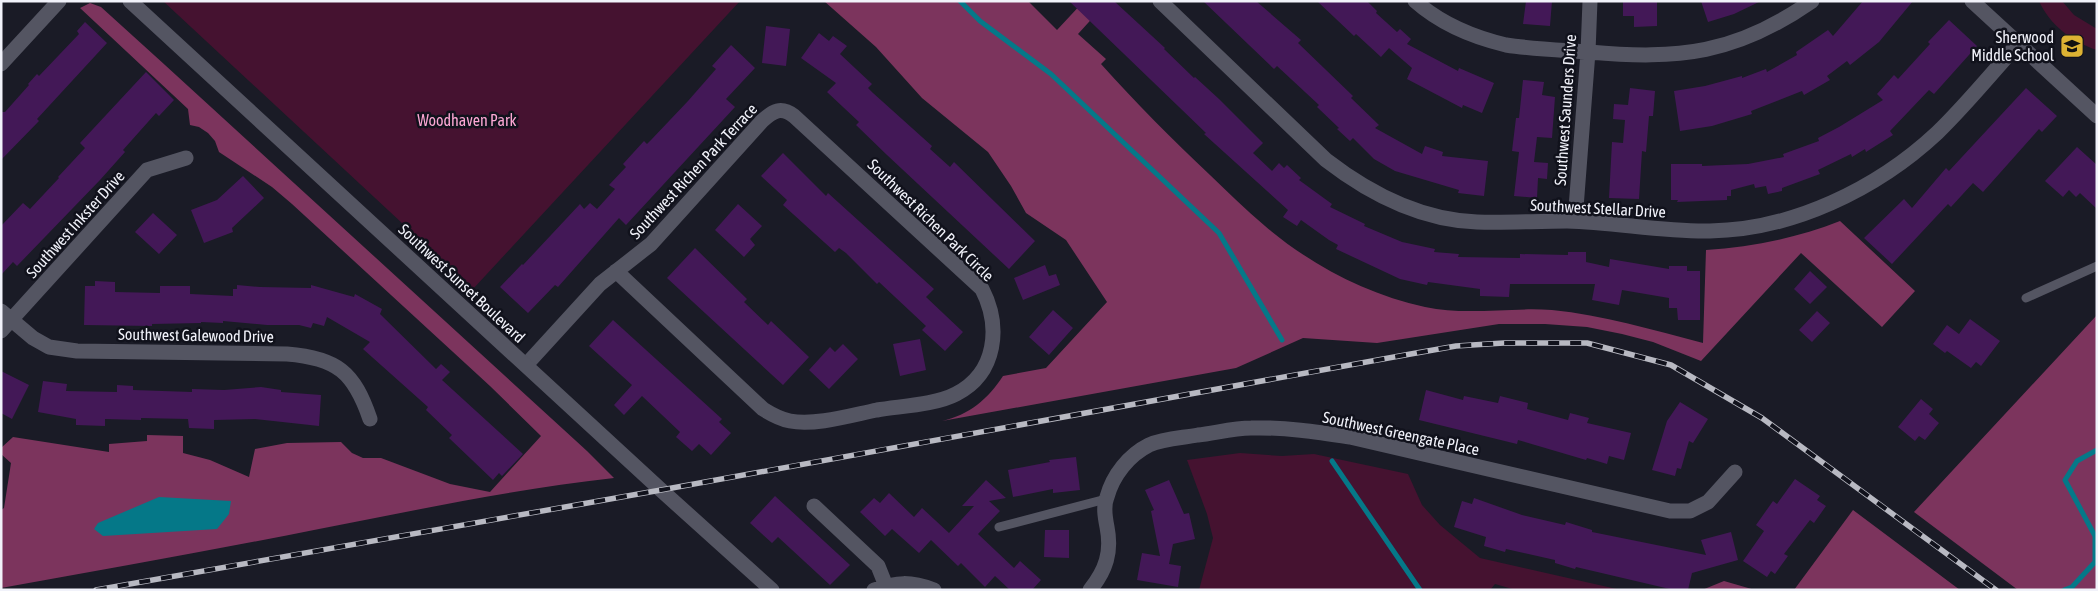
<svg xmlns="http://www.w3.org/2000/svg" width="2098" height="591" viewBox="0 0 2098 591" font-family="'Asap Condensed',sans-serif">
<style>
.green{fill:#451230}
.forest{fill:#7c345d}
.water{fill:#057888}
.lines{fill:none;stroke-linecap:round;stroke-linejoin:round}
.stream{stroke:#057888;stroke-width:5}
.building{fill:#431857}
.lane{stroke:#545562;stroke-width:9}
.street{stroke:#545562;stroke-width:15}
.secondary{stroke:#545562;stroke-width:15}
.rail-casing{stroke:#b8b9c2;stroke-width:5.5}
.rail{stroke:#11121c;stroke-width:4;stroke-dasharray:11;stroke-linecap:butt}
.labels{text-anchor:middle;stroke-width:5;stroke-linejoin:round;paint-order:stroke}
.poi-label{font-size:16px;fill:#f1f2fa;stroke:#11121c;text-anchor:end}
.street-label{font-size:16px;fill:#f1f2fa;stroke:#11121c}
.park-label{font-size:16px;fill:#fca7d4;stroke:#11121c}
</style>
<rect width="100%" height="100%" fill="#1a1b26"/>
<path class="green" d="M163,1H740L473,289Z
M2039,1H2062L2074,15L2097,29V50C2072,42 2050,25 2039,1Z
M1240,453L1282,456L1314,454L1408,474L1422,505L1440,525L1480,558L1621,590H1516L1495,584L1490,590H1199L1213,538L1207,514L1187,460Z"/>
<path class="forest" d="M824,1H1028L1057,30L1084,1H1108L1078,34L1106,59L1101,64C1137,104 1171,138 1210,175C1228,192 1246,210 1265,226C1311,265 1366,294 1425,307C1467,316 1509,307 1552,310C1603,315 1653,330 1703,343L1706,250C1752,247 1797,238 1840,221L1915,291L1882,327L1801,253L1701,361L1653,342L1622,334L1587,327L1545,324H1499L1377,343L1303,338L1236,368L942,421C969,415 988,399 1003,376L1046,368L1107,302L1066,240L1026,213L1011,186L988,152L922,98L876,47Z
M90,3L101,7L165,65L587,451L614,478C514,489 417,510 319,529C213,550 107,569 1,588V510L4,508L11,463L1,454V448L13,437L109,452V444L147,441V435L183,436V453L210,460L249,477L255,449L287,443L341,442L352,453L363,458H381L450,484L490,492L541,436L490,386L292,204L272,187L219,152L215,141L208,133L199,127L190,125L188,109L80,8Z
M2097,315V590H2018L1914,512Z
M1853,510L1960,590H1794Z
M1724,581L1755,590H1702Z"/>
<path class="water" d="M159,497L231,501L229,514L217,529L103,536L94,529L98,523Z"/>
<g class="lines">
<path class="stream" d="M960,1L980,21L1051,74L1219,233L1282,340
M1332,461L1420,590
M2064,590L2072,587L2095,562V536L2065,480L2077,461L2097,450"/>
</g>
<path class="building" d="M1069,1H1114L1165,48L1164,49L1194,78L1195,77L1219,99L1263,143L1253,153L1272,171L1279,163L1284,168L1287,165L1301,178L1299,180L1332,204L1330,207L1365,224L1364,226L1402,242L1435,249L1434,252L1459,254L1458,257L1520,258V254L1568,255V252H1586V262L1609,267L1610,259L1669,269V266H1687V271H1700V320H1678L1677,308H1669V298L1622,290L1619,305L1592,300L1595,284H1510L1509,297L1480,296V289L1428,282L1427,285L1400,279L1336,249L1338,245L1329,240L1301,220L1297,226L1283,217L1288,210L1204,134L1206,133Z
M1203,1H1256L1301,40L1298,43L1353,96L1351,98L1379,125L1375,128L1422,154L1425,146L1443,152L1442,156L1488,161L1484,196L1458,193L1459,190L1395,171L1374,159L1353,138L1350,141L1337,129L1339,128L1317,107L1319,105L1277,66L1274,69Z
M1317,1H1367L1377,11L1376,13L1397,32L1400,29L1411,39L1407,44L1458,71L1459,68L1494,83L1482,113L1463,105L1462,108L1407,79L1412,68L1389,48L1381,57L1356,34L1354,36Z
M1526,1H1552L1550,26L1523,24Z
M1623,1H1657V26L1634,27V16H1623Z
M1701,1H1761L1734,14L1708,22Z
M1863,1H1913L1879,42L1850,65L1847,61L1827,76L1830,80L1804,95L1802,91L1751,111L1752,114L1712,126L1680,131L1674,91L1705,86L1742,76V78L1766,69L1767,72L1797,55L1796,52L1828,30L1833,36Z
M1949,20L1977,46L1934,94L1929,90L1890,131L1893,135L1866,152L1865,149L1852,157L1851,154L1818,170L1820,174L1782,188V191L1768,194L1766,186L1755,188L1754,184L1731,190V196H1727V200L1677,202L1678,200H1671V164H1702V166L1748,164L1784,157L1783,154L1819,141L1818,138L1839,127L1883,100L1877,94L1894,75L1898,79L1930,44L1928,42Z
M85,22L107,43L37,119L39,121L1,160V112H5L29,85L28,84L37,74L39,76L79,34L77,31Z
M766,26L790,29L786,66L762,63Z
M819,33L829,41L833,36L847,46L840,54L872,84L868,88L873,93L932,146L930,149L950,167L954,162L1035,241L1009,269L887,155L856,125L859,122L827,92L836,83L801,58Z
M731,45L755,68L726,99L735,107L626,225L619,218L558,287L555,285L528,313L500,287L522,264L523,265L580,204L584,209L590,203L597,209L615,189L609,185L626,167L623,164L644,141L647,144L651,140L688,101L716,69L712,66Z
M146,72L174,100L159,116L156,113L123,150L125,152L100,180L17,266L13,262L1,275V226L23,203L30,209L59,178L58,177L85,148L80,143Z
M1523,80L1544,82L1542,95L1555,97L1552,138L1537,137L1534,162L1548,163L1547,179L1538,178L1537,198L1514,196L1519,152L1512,151L1516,118H1519Z
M1630,88L1655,91L1653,116H1649L1646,152L1642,151L1639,199L1609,198L1612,142L1623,143L1625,120L1613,119L1614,104L1628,105Z
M2026,88L2057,116L2042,132L2039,129L1983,192L1973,183L1951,207L1948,204L1892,264L1864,238L1904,199L1912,208L1946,168L1949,171Z
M2077,147L2097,165V209L2080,193L2076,197L2069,190L2063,197L2045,181Z
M783,153L826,196L828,193L934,289L926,297L963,332L945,351L922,330L926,326L879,282L877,284L846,253L839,248L835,252L783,205L787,200L761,176Z
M243,176L264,198L232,228L233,232L204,243L191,210L217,200Z
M738,204L762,226L750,239L755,245L744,257L715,230Z
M153,213L177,235L159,254L135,232Z
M695,248L747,299L744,302L768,325L771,321L809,357L783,385L667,278Z
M1045,265L1049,276L1056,274L1060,285L1023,300L1014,278Z
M1810,271L1827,287L1810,304L1794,289Z
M95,281L115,282V292L160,293V286H190V294L233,296V289H237V285L260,287L311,288V285L354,297L355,294L382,309L380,314L436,369L441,364L450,372L442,380L523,454L502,476L499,473L493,480L449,438L452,435L426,410L428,407L363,349L370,342L327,317L324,326L313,323L311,328L299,325H267L223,321V323L201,322V323L152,324V326L84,325L85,286H95Z
M1053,310L1073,328L1049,355L1029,337Z
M1817,311L1830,323L1812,342L1799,330Z
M1970,319L2000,341L1981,366L1976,362L1971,368L1947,351L1945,353L1933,344L1947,325L1959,334Z
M613,320L722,419L719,422L731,433L711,455L699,444L692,451L676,437L680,432L642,396L624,415L614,405L632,385L589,346Z
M920,339L926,370L900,376L893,344Z
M843,344L858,359L829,389L809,370L830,347L835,352Z
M1,371L29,385L12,419L1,413Z
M43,381L67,384L66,391L117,392V385L133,386V390L192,392V389L224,390L261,387L281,390V392L321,395L319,426L255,419L214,420V429L189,428L188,419L141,418V420L105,419V426L76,425V419L38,412Z
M1426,390L1463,400L1464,396L1498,403L1500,396L1528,403L1527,409L1568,420L1570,413L1589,418L1587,423L1631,433L1624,460L1609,456L1607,464L1587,458L1586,460L1518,440L1517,444L1419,420Z
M1921,399L1933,409L1929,414L1939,423L1925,440L1919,436L1915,441L1898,427Z
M1680,402L1708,419L1693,443L1689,441L1681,469L1677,468L1675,476L1652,470L1667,421Z
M1076,457L1080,490L1053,493V489L1013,497L1008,470L1050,462L1049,460Z
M1795,479L1820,496L1817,500L1826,506L1814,523L1810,520L1784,554L1788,556L1775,574L1771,571L1767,577L1743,561L1764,531L1756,525L1773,501L1777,504Z
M986,480L1006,498L989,501L1000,511L978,534L1014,568L1020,561L1041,580L1032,590H1010L995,576L985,587L961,563L958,566L931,540L919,553L892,529L885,536L860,512L874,498L880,503L889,493L914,517L922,508L949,533L974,506H962Z
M1169,480L1184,514L1189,513L1195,539L1173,544L1169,564L1181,566L1178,587L1137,580L1142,553L1160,556L1151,511L1154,510L1145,490Z
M775,496L850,565L830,585L778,537L772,543L750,523Z
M1474,498L1522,515L1565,525L1566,522L1592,530V532L1706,555L1701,540L1731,532L1738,560L1692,573L1688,590H1674L1576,567L1575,569L1555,563V560L1506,549L1505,552L1484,546L1486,537L1454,527L1462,501L1472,504Z
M1045,530H1069V558L1044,557Z"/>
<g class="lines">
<path class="lane" d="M2026,298L2097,266
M999,527L1106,499"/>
<path class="street" d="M1160,1L1326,160C1370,194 1420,220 1477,222C1507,223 1537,221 1567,221C1615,222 1662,232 1710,231C1792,230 1877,189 1937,133C1966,105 1991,74 2018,44
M1415,1C1441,24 1472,37 1506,45C1533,49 1561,50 1589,52C1679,60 1736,54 1812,1
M1972,1L2097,116
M1,64L59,1
M1575,221L1588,52L1590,1
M1,311L33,338L49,347L77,351L287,354C337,358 354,372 370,419
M1,331L147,170L186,158
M526,365L600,284L651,244L762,121C773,111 781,106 794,116L982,289C1001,326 997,373 956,394C935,405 900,406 877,410C852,415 815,426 790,421C780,419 771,414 763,409L616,271
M814,506L878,566L886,586
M874,590C897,582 910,581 934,590
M1090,590C1106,570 1112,552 1107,527C1105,517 1103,506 1107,497C1113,475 1129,455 1149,445C1164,438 1182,438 1198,435C1215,433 1234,428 1251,428C1284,427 1317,432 1350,437L1670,511H1690L1708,502L1735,472"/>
<path class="secondary" d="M130,1L661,490L772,590"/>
<g class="rail-casing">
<path id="rail" d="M96,590L661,490L1405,355L1456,346L1504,343H1587L1671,365L1762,418L1996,590"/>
</g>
<use href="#rail" class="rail"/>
</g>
<defs>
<g id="school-square" transform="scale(1.25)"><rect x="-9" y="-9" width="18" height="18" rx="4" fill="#dcb233" stroke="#11121c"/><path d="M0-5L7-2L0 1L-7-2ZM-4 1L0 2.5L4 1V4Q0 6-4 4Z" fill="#111"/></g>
</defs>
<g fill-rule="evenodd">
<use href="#school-square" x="2072" y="46"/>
</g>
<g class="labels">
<g class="poi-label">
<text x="2054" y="43">Sherwood<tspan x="2054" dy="18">Middle School</tspan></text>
</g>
<g class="street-label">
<text transform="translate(1565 110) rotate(-86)" y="6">Southwest Saunders Drive</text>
<text transform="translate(693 171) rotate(-47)" y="6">Southwest Richen Park Terrace</text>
<text transform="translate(1598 208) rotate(3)" y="6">Southwest Stellar Drive</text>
<text transform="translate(931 220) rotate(44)" y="6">Southwest Richen Park Circle</text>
<text transform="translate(75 224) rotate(-48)" y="6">Southwest Inkster Drive</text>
<text transform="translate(462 283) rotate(43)" y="6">Southwest Sunset Boulevard</text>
<text transform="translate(196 335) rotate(1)" y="6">Southwest Galewood Drive</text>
<text transform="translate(1401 433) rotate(12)" y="6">Southwest Greengate Place</text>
</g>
<g class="park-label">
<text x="467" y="126">Woodhaven Park</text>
</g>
</g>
<rect width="2098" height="591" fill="none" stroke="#f1f2fa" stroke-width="5"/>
</svg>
